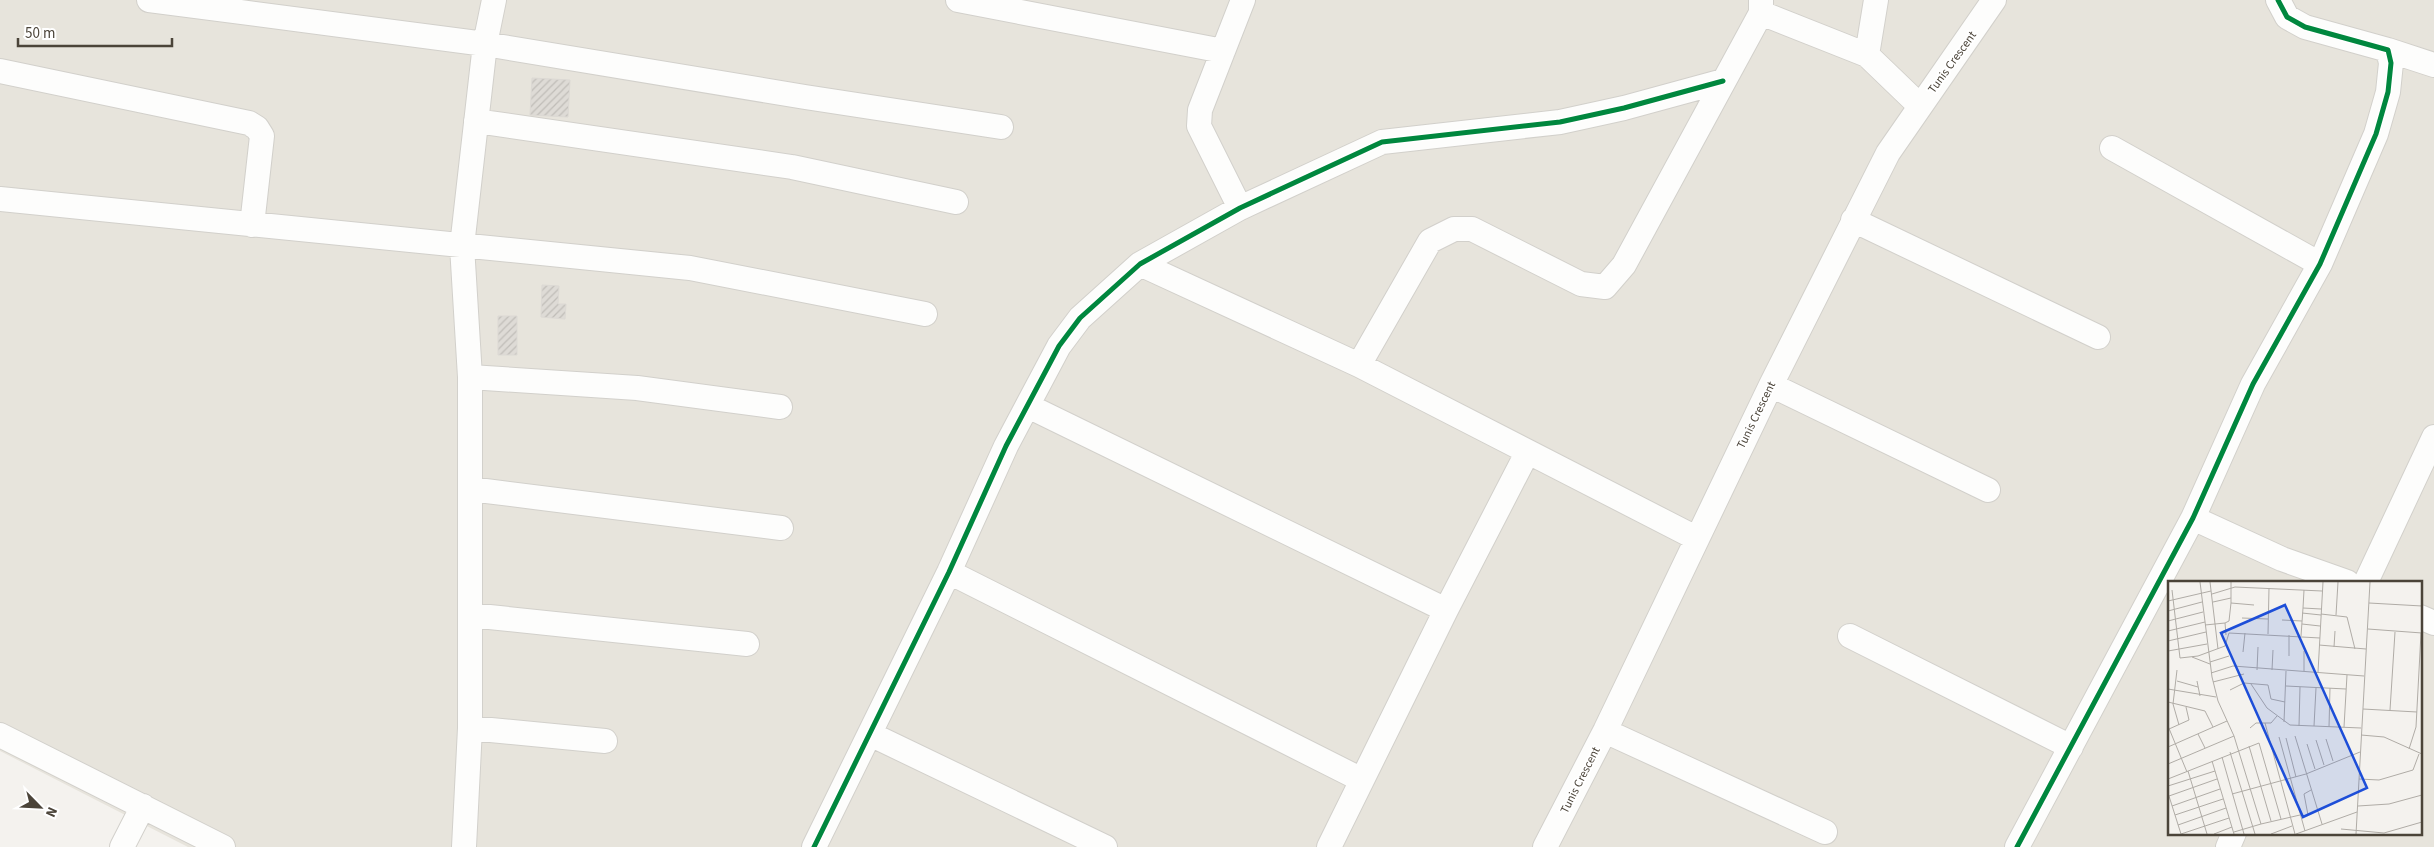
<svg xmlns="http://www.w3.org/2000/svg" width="2434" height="847" viewBox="0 0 2434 847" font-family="'Source Sans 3',sans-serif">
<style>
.residential{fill:#e7e4dc;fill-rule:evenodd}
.building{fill:url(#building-hatch);stroke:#dcd9d4}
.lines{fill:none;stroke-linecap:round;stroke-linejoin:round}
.minor-casing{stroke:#d2d0cb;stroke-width:26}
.minor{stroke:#fdfdfc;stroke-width:24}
.cycleway-casing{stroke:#fff;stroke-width:8}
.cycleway{stroke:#00873e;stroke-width:5}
.labels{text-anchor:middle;stroke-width:4;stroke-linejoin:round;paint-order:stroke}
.street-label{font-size:12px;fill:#4b4439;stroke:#fff}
.inset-road{fill:none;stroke:#b0aca6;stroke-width:1}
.view{fill:#1d4ed8;fill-opacity:0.15;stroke:#1d4ed8;stroke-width:2.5}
.inset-edge{fill:none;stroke:#4b4439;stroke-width:2.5}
</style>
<defs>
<pattern id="building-hatch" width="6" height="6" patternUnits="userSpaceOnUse" patternTransform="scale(1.25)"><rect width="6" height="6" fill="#dedbd6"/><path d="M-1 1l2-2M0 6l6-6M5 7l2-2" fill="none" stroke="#c0bdb8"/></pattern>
</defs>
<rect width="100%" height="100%" fill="#f4f2ee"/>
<path class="residential" d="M0,0H2434V847H188L0,751ZM2169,582H2420V833H2169Z"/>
<path class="building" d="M532,78L570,80L568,117L530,115Z
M542,285L559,286L558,304H566L565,319L541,317Z
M498,316H517V355H498Z"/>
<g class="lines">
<g class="minor-casing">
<path id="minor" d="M149,0L485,44L805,97L1001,127
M958,0L1223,51
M1761,13L1867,55L1920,106
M2388,50L2434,65
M1867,55L1876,0
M0,71L249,123L257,128L262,136L252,225
M476,121L792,167L956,202
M2112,148L2320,264
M0,199L690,268L925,314
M1240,208L1199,126L1200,110L1243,0
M1853,220L2098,337
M1140,264L1359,365L1696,538
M1359,365L1430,241L1454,229H1472L1581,284L1605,287L1624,265L1761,13V0
M470,377L637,388L780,407
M1771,385L1988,490
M1028,406L1446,610
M470,489L781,528
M2193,518L2282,559L2347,582
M949,572L1362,780
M2366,582L2434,437
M470,615L747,644
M2420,617L2434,623
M1850,636L2071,747
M470,728L605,741
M1605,731L1825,832
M870,734L1105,847
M0,735L223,847
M122,847L143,806
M464,847L470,728V377L462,246L485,44L494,0
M814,847L949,572L1006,446L1059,346L1080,318L1140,264L1240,208L1382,142L1560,122L1624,108L1723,81
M1329,847L1446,610L1527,453
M1545,847L1605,731L1771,385L1888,153L1994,0
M2017,847L2193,518L2253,384L2320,264L2376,134L2388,92L2391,63L2388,50L2305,27L2287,17L2278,0
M2228,847L2234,833"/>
</g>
<use href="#minor" class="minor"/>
<g class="cycleway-casing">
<path id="cycleway" d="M814,847L949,572L1006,446L1059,346L1080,318L1140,264L1240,208L1382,142L1560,122L1624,108L1723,81
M2017,847L2193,518L2253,384L2320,264L2376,134L2388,92L2391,63L2388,50L2305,27L2287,17L2278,0"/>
</g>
<use href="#cycleway" class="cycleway"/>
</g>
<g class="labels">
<g class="street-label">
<text transform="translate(1952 62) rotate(-54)" y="4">Tunis Crescent</text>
<text transform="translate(1756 415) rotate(-64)" y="4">Tunis Crescent</text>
<text transform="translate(1580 780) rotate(-63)" y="4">Tunis Crescent</text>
</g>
</g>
<g transform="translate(2168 581)">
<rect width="254" height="254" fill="#f4f2ee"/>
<path class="inset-road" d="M32,1L44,96L50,120L66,155M42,1L50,68M4,9L12,77L30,75L57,65L61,52L152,57M44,13L67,6L154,10M0,20L43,10M45,21L63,17M63,22V1M201,22L254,25M135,27L136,9M0,30L34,21M134,32L153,34M153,33L179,36L187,68M168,34L170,1M74,37L100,38M114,39L134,40M0,40L35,31M57,42L61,40L63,22L86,24M134,43L152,45M37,44L57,42L58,54M200,48L254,52M0,50L37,41M100,53L101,7M133,55L135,27L153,28M0,60L38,51M151,64L198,68M166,66L167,50M0,70L39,63M75,71L77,52M121,75V54M24,76L42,83M42,81L61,75M9,89L5,123L11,144M89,89L90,66M104,89L105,69M136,90V70M150,91L155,1M43,92L65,85L196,95M9,100L30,106M29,100L32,115M45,101L76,93M83,103L99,127L122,144L193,147M118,105L178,108M0,108L48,116M62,109L76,102L100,104L103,118L117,121M0,121L37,130L45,146M195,128L249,131M222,129L227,51M116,141L118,90M97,142L127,253M0,145L19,191M131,145L132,106M146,145L148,107M161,146L162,107M176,146L179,94M82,147L88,142H103L109,135M1,148L21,139L18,126M30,153L37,167M193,154L216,156L254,173M127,155L154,243M111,156L137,250M118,157L128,196M158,158L165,180M148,159L156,184M139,163L147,188M81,165L103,240M0,166L59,140M241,168L248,146L253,52M62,171L87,253M54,176L76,253M44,180L66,253M0,183L66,155L93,243L66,251M20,190L39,253M0,198L91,162L113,238M191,198L211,199L245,189L251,173M0,205L47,190M0,212L13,253M64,213L138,193L192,171M1,215L49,198M4,225L52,208M190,225L221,223L254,214M7,234L55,218M140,234L136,213L143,209M93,243L132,234M10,244L58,227M173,248L216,252L254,241M13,253L61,237M46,253L64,246M103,253L124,245M128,253L189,231M188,253L202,1"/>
<path class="view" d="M117,24L199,207L135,236L53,52Z"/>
<rect width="254" height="254" class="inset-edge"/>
</g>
<g transform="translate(40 807) rotate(114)" stroke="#ffffff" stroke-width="4" paint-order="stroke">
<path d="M0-4L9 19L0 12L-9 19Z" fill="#4b4439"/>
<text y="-8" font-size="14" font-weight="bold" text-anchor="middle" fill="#4b4439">N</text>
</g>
<path d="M18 38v8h154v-8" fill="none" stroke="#4b4439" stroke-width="2.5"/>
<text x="25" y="38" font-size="15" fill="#4b4439" stroke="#ffffff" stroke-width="4" paint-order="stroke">50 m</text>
</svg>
